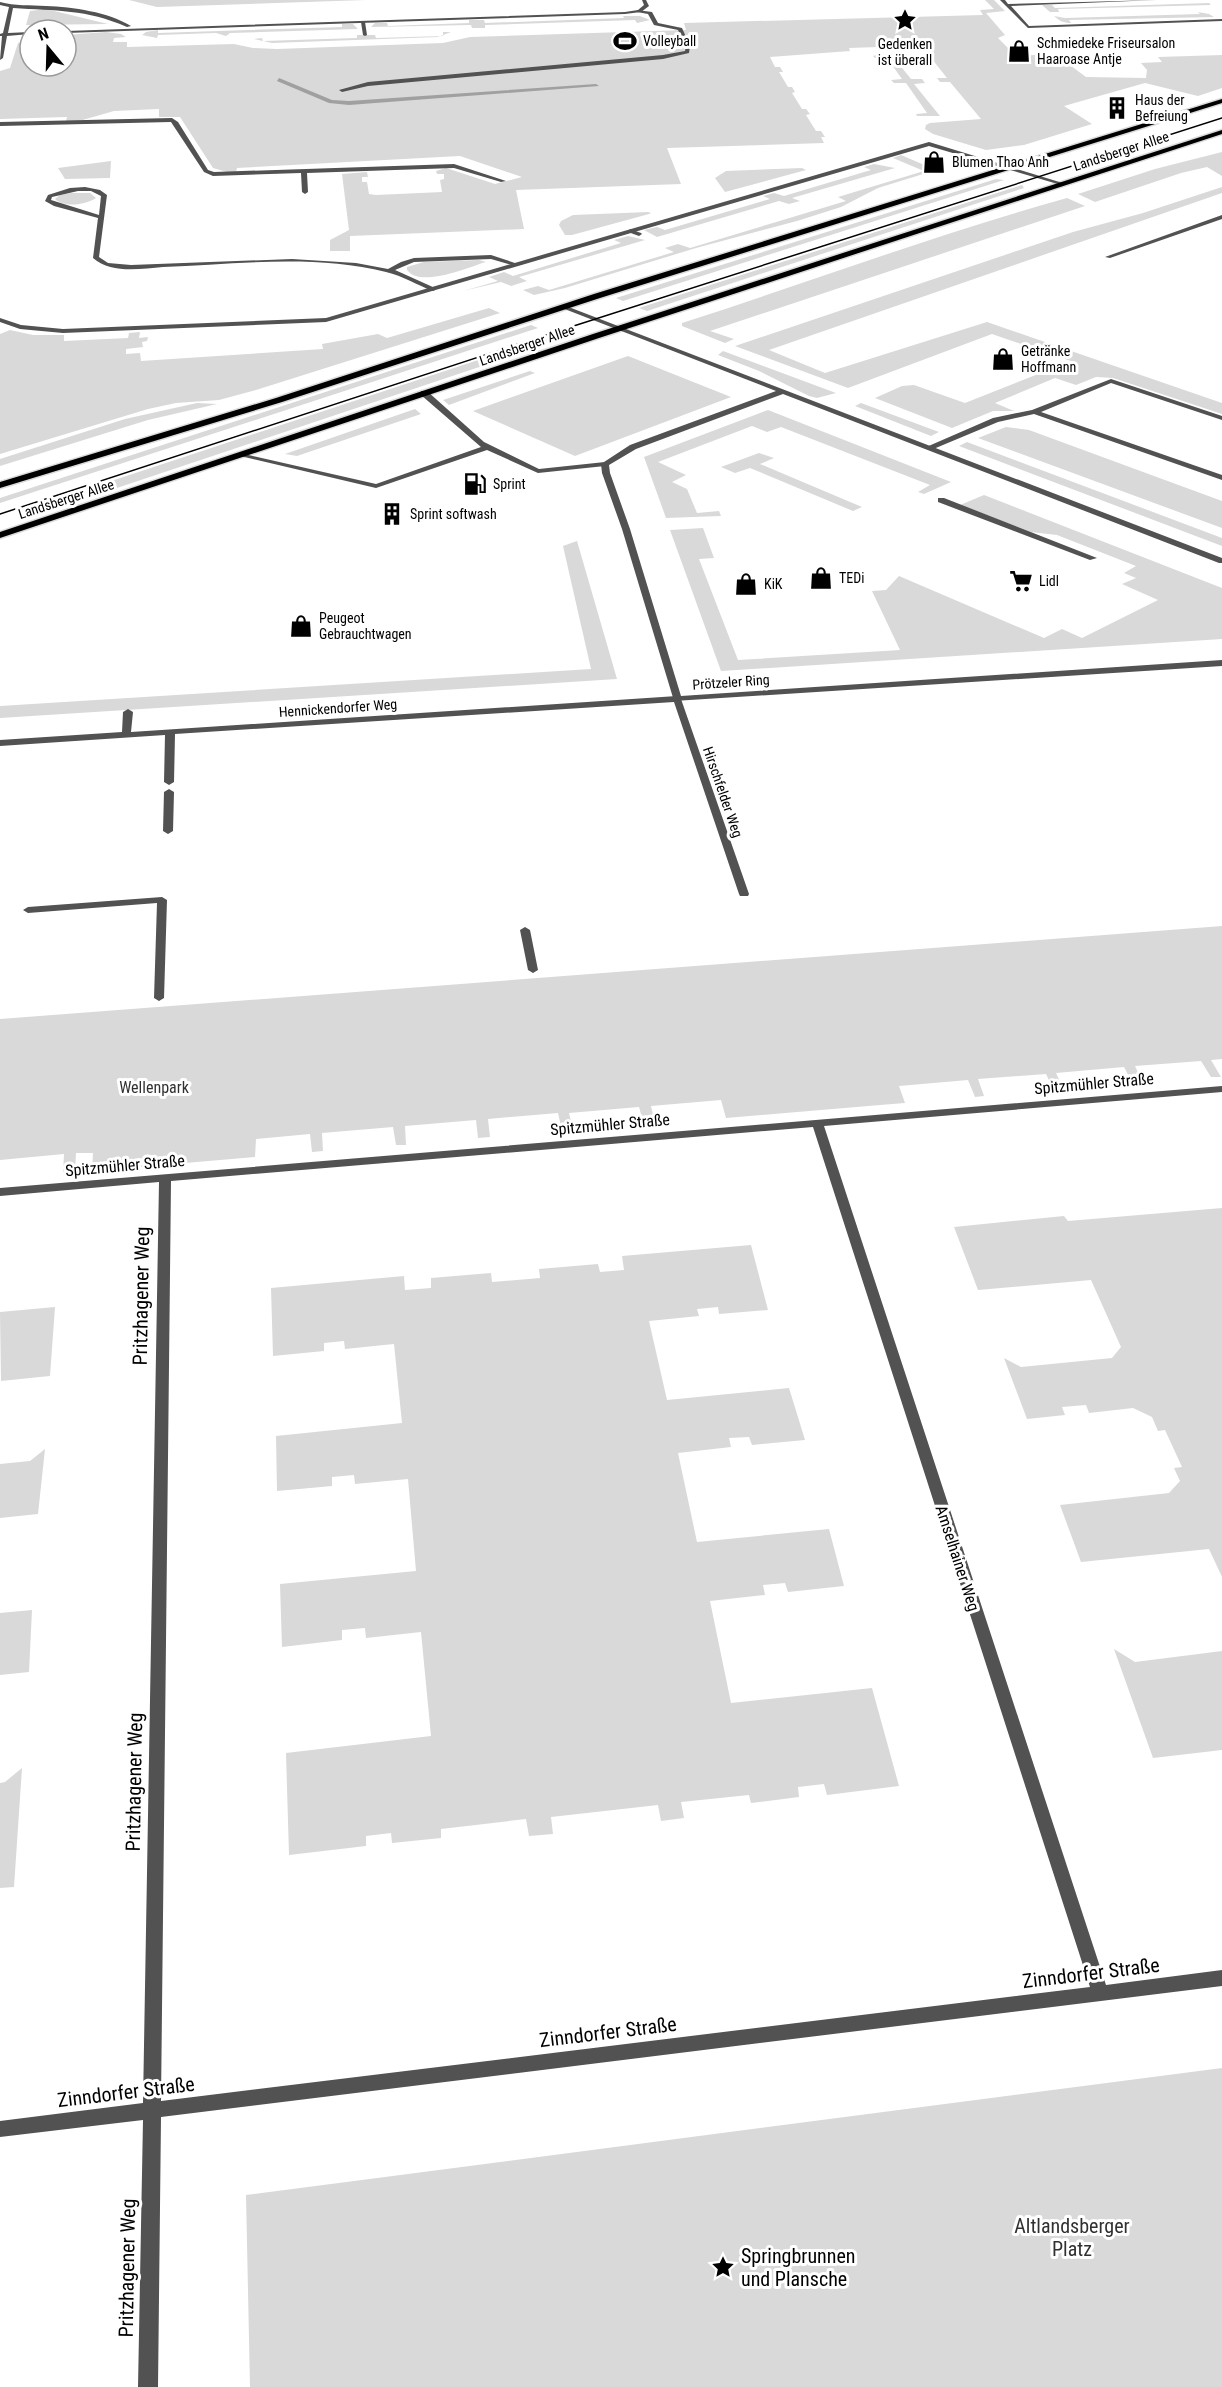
<svg xmlns="http://www.w3.org/2000/svg" width="1222" height="2387" viewBox="0 0 1222 2387" font-family="'Roboto Condensed',sans-serif">
<style>
.green{fill:#d9d9d9}
.lines{fill:none;stroke-linecap:round;stroke-linejoin:round}
.stream{fill:#a0a0a0;fill-rule:evenodd}
.primary-casing{stroke:#dbdbdb;stroke-width:3}
.service{fill:#525252;fill-rule:evenodd}
.minor{fill:#525252;fill-rule:evenodd}
.primary{fill:#000;fill-rule:evenodd}
.tram{stroke:#000;stroke-width:1.5}
.labels{text-anchor:middle;stroke-width:6;stroke-linejoin:round;paint-order:stroke}
.far-poi-label{font-size:14px;fill:#000;stroke:#fff;text-anchor:start}
.far-street-label{font-size:14px;fill:#000;stroke:#fff}
.street-label{font-size:16px;fill:#000;stroke:#fff}
.park-label{font-size:16px;fill:#303030;stroke:#fff}
.near-street-label{font-size:20px;fill:#000;stroke:#fff}
.near-park-label{font-size:20px;fill:#303030;stroke:#fff}
.near-poi-label{font-size:20px;fill:#000;stroke:#fff;text-anchor:start}
</style>
<rect width="100%" height="100%" fill="#fff"/>
<path class="green" d="M129,0H366L157,7Z
M985,0H994L1005,11L986,13L1005,35L998,38L1016,56L1055,54L1086,77L1146,78L1147,70L1141,63L1162,62L1158,57L1222,55V88L1198,96L1145,83L1064,106L1092,124L1024,145L986,150L933,134L925,129L926,125L930,123L981,119L950,82H940L937,78H947L924,49H912L908,46L849,48L850,51L770,57L775,67H780L783,72H779L788,87H792L795,92L792,93L802,109H806L810,114L806,115L816,131H821L825,137H821L824,143L667,148L681,184L516,190L524,229L350,236V251H330V240L349,230L342,174L367,172L368,177H362V182H367L369,194L376,195L442,192L440,180L444,179V174H437L436,171L446,168L495,184L522,177L460,156L237,168L236,172H227L213,168L180,117H159V109L114,111L79,121H66L67,117L0,119V71L10,68L18,43L27,40V38L30,37V66H66V35L106,32L121,34L126,37L114,38L113,42H127V47L234,44L253,48L277,49L443,43L470,37L686,30L684,23L983,15L980,10L994,9Z
M1209,3L1211,5L1058,9L1059,12H1050L1042,5H1052L1055,8Z
M46,9L108,24L26,25L30,11Z
M1198,12L1209,14L1214,17L1069,20L1071,23C1063,23 1060,21 1054,16L1065,18L1200,14Z
M623,16H640L650,20L637,23L635,20L485,25V28H472L471,25L371,27L375,23H387L388,26L469,23V20H484L485,23L624,18Z
M342,24H353L358,29L230,33L226,36L216,33L158,35L157,38L142,35L146,32L158,30V33L342,27Z
M443,32H451L438,37L272,43L254,39L262,38L263,41L357,38V35H375L376,38L443,36Z
M880,54H891L911,79H922L925,83L914,84L940,116H917L916,114L927,113L906,83H894L891,80L902,79L887,58H875L873,56Z
M1222,152V176L1207,167L1181,173L1095,202L1078,194L1155,169Z
M901,155L936,170L878,188L841,207L797,221L696,248L565,288L534,295L523,290L538,286L549,290L674,252L665,248L678,244L690,248L846,201L838,197L924,171L893,158Z
M111,161L110,178L65,179L58,168Z
M874,164L895,168L792,198L800,201L789,204L779,201L657,237L644,230L657,227L665,230L770,199L763,196L774,193L784,196L871,170L864,167Z
M802,168L806,170L725,192L715,178L726,171Z
M996,179L1004,180L623,301L616,298Z
M1022,185L1024,188L647,311L639,308Z
M1222,187V193L769,350L825,373L987,322L1222,403V414L1113,378L1096,377L1076,385L1055,378L995,403L1014,411H993L952,428L875,398L902,386L914,385L965,403L1071,361L992,334L848,388L735,346L1073,232L1143,213Z
M71,193H90L96,198C85,205 65,208 55,199L60,195Z
M1067,198L1085,206L710,331L734,339L725,343L682,326V323C810,282 937,234 1067,198Z
M648,212L651,213L649,214L572,235H565L559,225L561,221L573,215Z
M628,236L645,240L519,277L527,281L511,286L501,282L463,291L498,281L489,277L504,272L513,276L621,243L614,240Z
M479,260L486,262C466,268 421,288 407,270V267L424,262Z
M489,308L500,313L256,390L219,400L176,403L148,409L0,454V334L10,330L33,335H64V341L128,338L129,333L140,332L139,338L148,337L147,341L142,342L143,347L126,349V354L140,353L141,361L323,349L322,344L378,334L387,338Z
M531,325L538,328L0,503V498Z
M554,335L563,339L96,495L87,489Z
M723,351L836,393L817,398L809,396L759,371L718,355Z
M628,356L731,397L575,456L473,411Z
M530,371L535,373L449,405L443,400Z
M197,403L217,404L148,420L0,466V459L125,419Z
M861,403L939,432L931,436L855,406Z
M415,409L421,414L297,456L285,454Z
M768,410L951,482L924,494L918,492L930,485L781,427L767,432L752,426L658,462L686,475L672,482L687,489L697,513L719,511L721,516L666,518L644,457Z
M1006,427L1029,430L1222,501V528L978,438Z
M967,442L1222,538V546L959,446Z
M759,453L774,458L760,464L862,507L853,511L750,468L735,473L721,467Z
M984,495L1222,588V639L721,671L670,530L703,528L714,558L699,559L738,660L900,650L872,591L886,590L899,576L1044,638L1062,629L1082,638L1158,600L1122,584L1136,578L1124,573L1136,566L1057,535L1031,532L960,505Z
M577,541L617,679L0,718V706L591,669L563,546Z
M1222,926V1059L1211,1060L1221,1077H1211L1201,1061L1135,1066L1143,1083L1133,1084L1124,1067L1056,1073L1064,1090L1054,1091L1046,1074L978,1079L984,1096L975,1097L968,1080L899,1086L905,1103L880,1105L726,1118L721,1100L651,1106L655,1123L644,1125L639,1107L569,1113L573,1130L562,1131L558,1113L488,1119L490,1137L478,1138L476,1120L405,1126L406,1145H396L393,1127L322,1133L323,1151L312,1152L310,1134L256,1139L255,1157L92,1171L93,1153H76L75,1172L63,1173L64,1154L0,1160V1019Z
M1222,1208V1577L1209,1549L1081,1562L1060,1505L1169,1493L1180,1481L1174,1468L1182,1467L1165,1430L1158,1431L1152,1417L1133,1408L1089,1413L1086,1405L1062,1407L1065,1415L1027,1419L1004,1358L1021,1367L1112,1358L1121,1347L1091,1280L978,1290L954,1227L1064,1216L1068,1221Z
M751,1245L768,1310L719,1314L718,1307L697,1309L699,1316L649,1321L667,1400L789,1388L805,1440L752,1445L749,1437L729,1438L731,1447L678,1453L697,1542L829,1529L844,1586L788,1592L785,1583L763,1585L765,1595L710,1601L731,1703L872,1688L899,1786L827,1795L824,1784L798,1787L799,1797L751,1803L749,1795L681,1802L684,1818L661,1821L658,1805L551,1817L553,1834L529,1836L526,1819L441,1829V1838L392,1843L391,1833L366,1836V1846L289,1855L286,1753L431,1736L421,1632L366,1638L365,1628L342,1630V1640L282,1647L280,1584L416,1571L408,1479L355,1484L354,1475L332,1477V1486L277,1491L276,1436L402,1423L394,1344L345,1349L344,1341L324,1343V1351L273,1356L271,1288L404,1276L405,1290L431,1288V1278L491,1273L492,1282L540,1278L539,1269L598,1264L600,1272L624,1270L622,1256Z
M55,1307L50,1376L1,1381L0,1312Z
M45,1449L38,1514L0,1518V1464L30,1461Z
M32,1610L29,1672L0,1675V1613Z
M1114,1649L1135,1662L1222,1651V1750L1153,1758Z
M22,1768L14,1887L0,1888V1783L5,1782Z
M1222,2068V2387H250L246,2195Z"/>
<g class="lines">
<path class="stream" d="M279,78L332,100L349,101L596,84L599,86L349,105L329,103L277,81Z"/>
<g class="primary-casing">
<path id="primary" d="M1222,99V103L600,298L282,402L0,488V482L276,398L594,294Z
M1222,130V134L599,338L0,538V532L593,334Z"/>
</g>
<path class="service" d="M637,10L652,12L658,23L682,28L690,46L689,53L663,59L368,86L342,92L339,90L368,82L663,55L685,51L686,46L678,30L654,25L648,14L637,12Z
M363,21L365,22L367,35L365,36L363,35L361,22Z
M172,118L178,122L208,170L214,172L454,164L506,181L501,182L454,168L307,173L308,192L305,194L302,192L301,173L213,176L204,172L171,122L0,126V122Z
M85,187L100,190L107,195L99,257L108,263L131,265L292,259L356,263L388,269L401,262L414,258L491,255L518,264L515,266L491,259L414,262L395,270L435,288V290L433,291C417,285 403,276 386,272C315,254 236,264 163,267C140,269 111,274 93,258L98,218L54,206L45,201L48,195L70,188ZM78,191H91L101,196L99,215L51,200L52,197Z
M1222,215V219L1110,258L1105,257Z
M630,229L641,233L642,234L639,236L628,232Z
M1111,379L1222,416V420L1111,383L1041,412L1222,475V480L1034,414L998,422L931,450L924,448L993,418L1032,410Z
M421,391H427L484,442L539,469L605,462L609,464L605,466L538,473L487,450L376,488L236,455L240,453L376,484L481,447L421,395Z
M938,498H944L1097,558L1090,560L938,502Z
M677,696L681,699L749,894L748,896H740L739,894L674,702L175,734L174,782L169,785L164,782L165,735L0,746V740L122,732L123,712L128,709L133,712L131,732Z
M169,789L174,792L173,831L168,834L163,831L164,792Z
M162,897L167,900L164,998L159,1001L154,998L157,903L28,913L23,910L28,907Z
M525,927L530,930L538,970L533,973L528,970L520,930Z"/>
<path class="minor" d="M642,0H646L649,6L641,12L625,14L66,33V31L625,12L638,10L644,5Z
M1000,0H1005L1008,4L1157,0L1011,6L1029,26L1222,19V21L1028,28Z
M0,2C15,6 30,5 46,6C73,7 108,12 131,26L127,27C86,9 56,11 13,8L8,33L30,32V34L7,36L3,58L0,60L2,36H0V34L3,33L9,7L0,5Z
M929,142L1066,184L1061,185L929,146L326,322L63,333L20,329L0,322V318L21,325L63,329L326,318Z
M562,306H566L1222,558V563H1219L783,394L636,449L609,465L610,473L630,529L681,696L1222,660V666L674,701L622,529L602,473L601,464L630,445L776,391L562,308Z
M1222,1086V1092L824,1126L1106,1985L1222,1970V1986L161,2117L158,2387H138L143,2120L0,2137V2121L143,2103L159,1182L0,1196V1188ZM813,1127L1090,1987L161,2101L171,1181Z"/>
<use href="#primary" class="primary"/>
<path class="tram" d="M0,514L558,331L1222,118"/>
</g>
<defs>
<g id="sight-bare" transform="scale(1.8)"><path d="M0-6L1.8-2.2L6-1.7L2.9 1.2L3.7 5.4L0 3.3L-3.7 5.4L-2.9 1.2L-6-1.7L-1.8-2.2Z" fill="#000" stroke="#fff" stroke-width="2.5" paint-order="stroke"/></g>
<g id="stadium-bare" transform="scale(1.8)"><path d="M0-5a6.5 5 0 1 0 0 10a6.5 5 0 1 0 0-10ZM-3.5-1.8h7v3.6h-7Z" fill="#000" stroke="#fff" stroke-width="2.5" paint-order="stroke"/></g>
<g id="shop-bare" transform="scale(1.8)"><path d="M-5-2.5h2.3a2.7 3.5 0 0 1 5.4 0H5L5.5 6h-11ZM-1.5-2.5h3a1.5 2.3 0 0 0-3 0Z" fill="#000" stroke="#fff" stroke-width="2.5" paint-order="stroke"/></g>
<g id="building-bare" transform="scale(1.8)"><path d="M-4-6H4V6H1V3H-1V6H-4ZM-2.5-4.3h1.7v1.8h-1.7ZM.8-4.3h1.7v1.8H.8ZM-2.5-1h1.7V.8h-1.7ZM.8-1h1.7V.8H.8Z" fill="#000" stroke="#fff" stroke-width="2.5" paint-order="stroke"/></g>
<g id="fuel-bare" transform="scale(1.8)"><path d="M-5.5-6h7V0h2V4h1.3V-2.5L3-4.5l.8-.8L6-3V5H2.5V1h-1V6h-7ZM-4.2-4.7v3.2H.2V-4.7Z" fill="#000" stroke="#fff" stroke-width="2.5" paint-order="stroke"/></g>
<g id="supermarket-bare" transform="scale(1.8)"><path d="M-6-5.5h2.5l.6 2H6L4.5 2H-2.5L-4.4-4H-6ZM-1.5 3.2a1.3 1.3 0 1 0 .1 0ZM3 3.2a1.3 1.3 0 1 0 .1 0Z" fill="#000" stroke="#fff" stroke-width="2.5" paint-order="stroke"/></g>
</defs>
<g fill-rule="evenodd">
<use href="#sight-bare" x="905" y="20"/>
<use href="#stadium-bare" x="625" y="41"/>
<use href="#shop-bare" x="1019" y="51"/>
<use href="#building-bare" x="1117" y="108"/>
<use href="#shop-bare" x="934" y="162"/>
<use href="#shop-bare" x="1003" y="359"/>
<use href="#fuel-bare" x="475" y="484"/>
<use href="#building-bare" x="392" y="514"/>
<use href="#shop-bare" x="821" y="578"/>
<use href="#supermarket-bare" x="1021" y="581"/>
<use href="#shop-bare" x="746" y="584"/>
<use href="#shop-bare" x="301" y="626"/>
<use href="#sight-bare" x="723" y="2267"/>
</g>
<g class="labels">
<g class="far-poi-label">
<text x="643" y="46">Volleyball</text>
<text x="1037" y="48">Schmiedeke Friseursalon<tspan x="1037" dy="16">Haaroase Antje</tspan></text>
<text x="905" y="49" text-anchor="middle">Gedenken<tspan x="905" dy="16">ist überall</tspan></text>
<text x="1135" y="105">Haus der<tspan x="1135" dy="16">Befreiung</tspan></text>
<text x="952" y="167">Blumen Thao Anh</text>
<text x="1021" y="356">Getränke<tspan x="1021" dy="16">Hoffmann</tspan></text>
<text x="493" y="489">Sprint</text>
<text x="410" y="519">Sprint softwash</text>
<text x="839" y="583">TEDi</text>
<text x="1039" y="586">Lidl</text>
<text x="764" y="589">KiK</text>
<text x="319" y="623">Peugeot<tspan x="319" dy="16">Gebrauchtwagen</tspan></text>
</g>
<g class="far-street-label">
<text transform="translate(1121 151) rotate(-18)" y="5">Landsberger Allee</text>
<text transform="translate(527 345) rotate(-19)" y="5">Landsberger Allee</text>
<text transform="translate(66 499) rotate(-18)" y="5">Landsberger Allee</text>
<text transform="translate(731 682) rotate(-4)" y="5">Prötzeler Ring</text>
<text transform="translate(338 708) rotate(-4)" y="5">Hennickendorfer Weg</text>
<text transform="translate(723 792) rotate(71)" y="5">Hirschfelder Weg</text>
</g>
<g class="street-label">
<text transform="translate(1094 1083) rotate(-5)" y="6">Spitzmühler Straße</text>
<text transform="translate(610 1124) rotate(-5)" y="6">Spitzmühler Straße</text>
<text transform="translate(125 1165) rotate(-5)" y="6">Spitzmühler Straße</text>
<text transform="translate(958 1558) rotate(72)" y="6">Amselhainer Weg</text>
</g>
<g class="park-label">
<text x="154" y="1093">Wellenpark</text>
</g>
<g class="near-street-label">
<text transform="translate(141 1296) rotate(-89)" y="7">Pritzhagener Weg</text>
<text transform="translate(134 1782) rotate(-89)" y="7">Pritzhagener Weg</text>
<text transform="translate(1091 1973) rotate(-7)" y="7">Zinndorfer Straße</text>
<text transform="translate(608 2032) rotate(-7)" y="7">Zinndorfer Straße</text>
<text transform="translate(126 2092) rotate(-7)" y="7">Zinndorfer Straße</text>
<text transform="translate(127 2268) rotate(-89)" y="7">Pritzhagener Weg</text>
</g>
<g class="near-park-label">
<text x="1072" y="2233">Altlandsberger<tspan x="1072" dy="23">Platz</tspan></text>
</g>
<g class="near-poi-label">
<text x="741" y="2263">Springbrunnen<tspan x="741" dy="23">und Plansche</tspan></text>
</g>
</g>
<g transform="translate(48 48) rotate(341)"><circle r="28" fill="#ffffff" stroke="#999999" stroke-width="1.5"/>
<path d="M0-4.5L10 22L0 15L-10 22Z" fill="#000000"/>
<text y="-9" font-size="16" font-weight="bold" text-anchor="middle" fill="#000000">N</text>
</g>
</svg>
